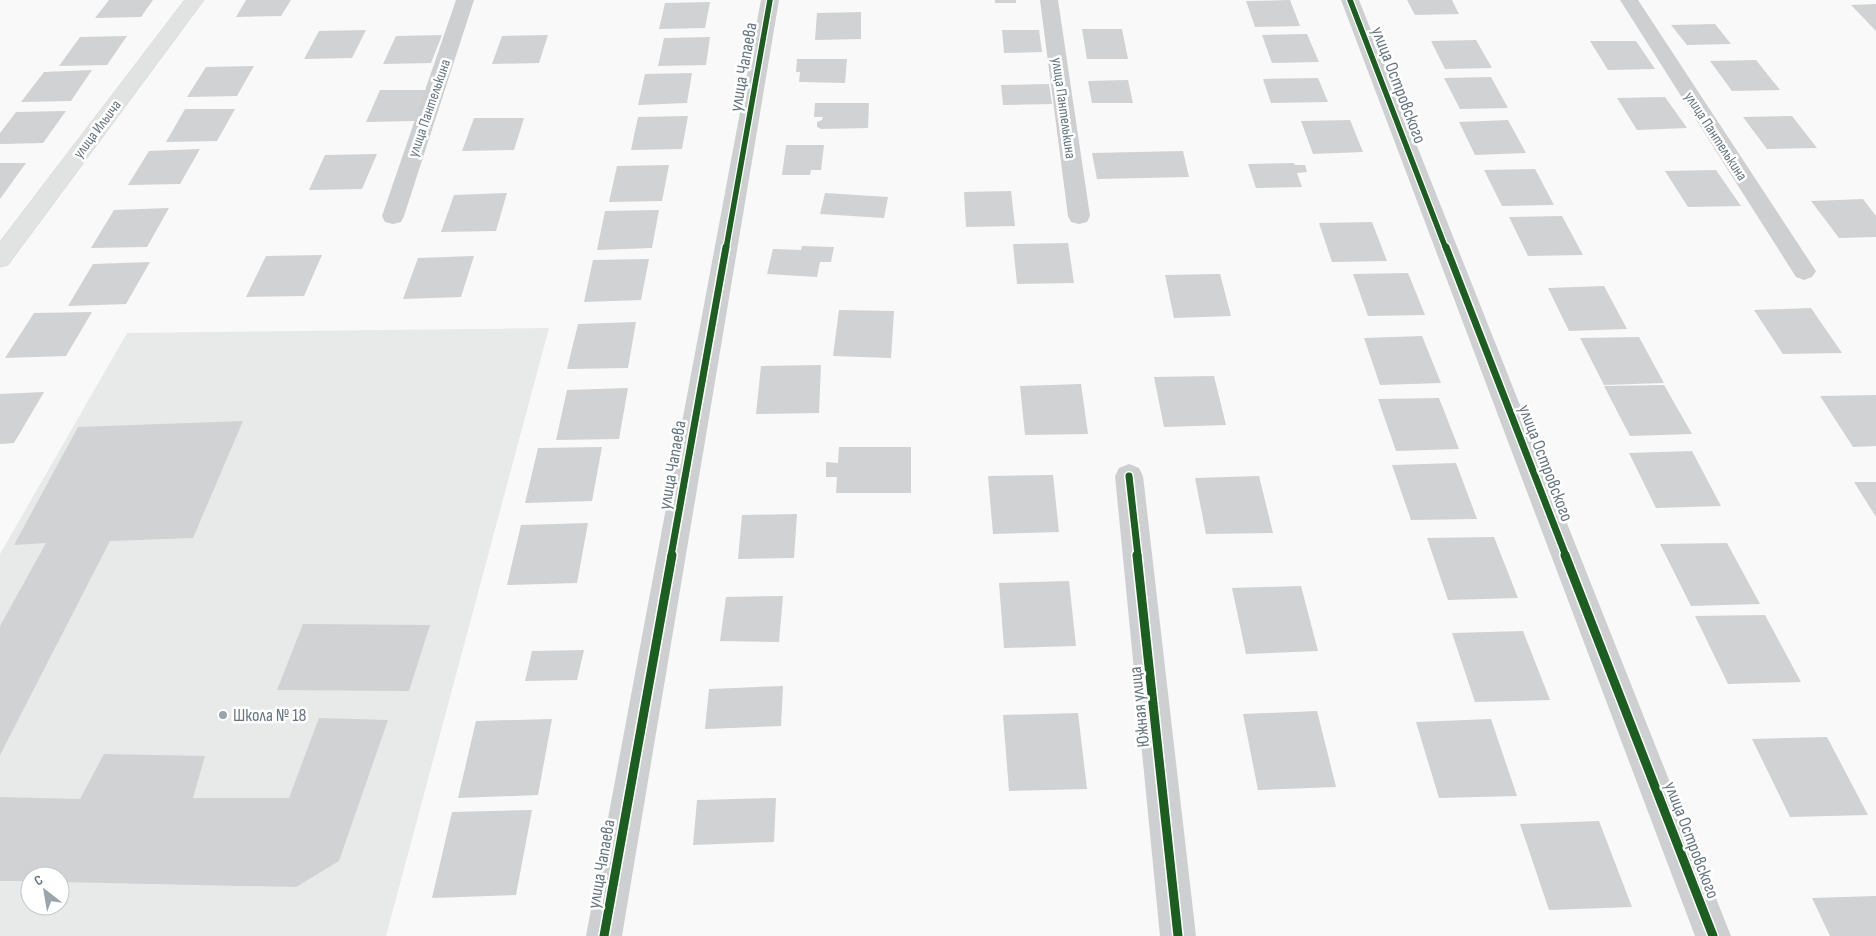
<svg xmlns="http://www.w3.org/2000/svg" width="1876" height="936" viewBox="0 0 1876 936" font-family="'Sofia Sans Condensed',sans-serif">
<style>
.built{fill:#e8e9e9;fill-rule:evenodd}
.building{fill:#d0d2d3}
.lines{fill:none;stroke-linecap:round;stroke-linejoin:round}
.secondary-casing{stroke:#d5d6d7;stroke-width:1}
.minor{fill:#cecfd0;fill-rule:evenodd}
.tertiary{fill:#cecfd0;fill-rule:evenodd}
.secondary{fill:#e1e2e2;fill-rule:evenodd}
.cycleway-far2-casing{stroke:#fff;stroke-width:8}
.cycleway-far1-casing{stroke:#fff;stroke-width:10}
.cycleway-casing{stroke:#fff;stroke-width:12}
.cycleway-far2{stroke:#1b5e20;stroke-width:5.5}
.cycleway-far1{stroke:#1b5e20;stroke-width:7}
.cycleway{stroke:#1b5e20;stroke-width:9}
.poi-dot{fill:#99a4ac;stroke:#fff;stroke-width:2}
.labels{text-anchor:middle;stroke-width:5;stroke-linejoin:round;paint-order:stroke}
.far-street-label{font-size:15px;fill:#657683;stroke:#fff}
.street-label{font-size:18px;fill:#657683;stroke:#fff}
.poi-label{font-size:18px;fill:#657683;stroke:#fff;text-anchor:start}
</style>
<rect width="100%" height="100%" fill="#f9f9f9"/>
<path class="built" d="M549,328L386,936H0V554L127,333ZM30,876H60V906H30Z"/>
<path class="building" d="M109,0H153L141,17L95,18Z
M246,0H291L281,16L236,17Z
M995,0H1016V3H995Z
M1290,0L1300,26L1255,27L1246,1Z
M1407,0H1452L1459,14L1415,15Z
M710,2L705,28L659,29L665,3Z
M1876,4V31L1851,5Z
M861,12V39L815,40L817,13Z
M1715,24L1731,44L1687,45L1671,25Z
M1082,29H1122L1128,59H1087Z
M366,30L352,58L304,59L319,31Z
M1002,30H1039L1042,52L1004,53Z
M1307,34L1319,62L1272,63L1262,35Z
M442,35L431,63L383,64L396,36Z
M548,35L539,63L492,64L502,36Z
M127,36L107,65L59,66L80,37Z
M710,37L706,65L658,66L664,38Z
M1476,40L1492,68L1445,69L1431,41Z
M1590,41H1636L1655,69L1608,70Z
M797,59H847L845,83L799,82L800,72H796Z
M1756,60L1780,90L1732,91L1710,61Z
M254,66L237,96L187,97L206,67Z
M92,70L71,101L21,102L44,72Z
M692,73L687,103L638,105L645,74Z
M1491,77L1508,108L1460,109L1444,78Z
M1318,78L1328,102L1271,103L1263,79Z
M1128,80L1133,103H1092L1088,81Z
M1049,84L1052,104L1003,105L1001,85Z
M380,90H429L417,121L366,122Z
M1665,97L1687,128L1637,130L1617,98Z
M815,103H869L868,128L821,129L817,127V122L822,120L823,117H814Z
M185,109H235L217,141L166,142Z
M66,111L43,143L0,144V133L16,112Z
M688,116L682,149L631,150L638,117Z
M1792,116L1817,148L1767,149L1743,117Z
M474,118H524L514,150L462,151Z
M1350,120L1363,152L1313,154L1301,121Z
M1508,120L1526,153L1475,155L1459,122Z
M786,145H824L821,170H811L810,175H782Z
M200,149L180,184L128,185L149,151Z
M1183,151L1189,177L1097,179L1092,153Z
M377,154L362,189L309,190L325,155Z
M0,163H26L0,199Z
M1294,163L1295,165H1305L1307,172L1297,173L1302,187L1256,188L1248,164Z
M669,165L662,201L609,202L617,166Z
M1535,169L1554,205L1502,206L1484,170Z
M1716,170L1741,206L1688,207L1665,171Z
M1011,191L1015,226L966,227L964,192Z
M507,193L496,231L441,232L454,195Z
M825,193L888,197L884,218L820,214Z
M1863,199L1876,216V237L1839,238L1811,201Z
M169,208L147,247L91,248L114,210Z
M659,210L652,248L597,250L605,211Z
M1562,216L1583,255L1528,256L1509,217Z
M1372,222L1387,261L1332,262L1319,223Z
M1068,243L1074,283L1017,284L1013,244Z
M802,246L834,247L831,262H820L817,277L767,274L773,249L801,250Z
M322,255L304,296L246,297L266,256Z
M474,256L461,297L403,299L418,258Z
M649,259L641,300L584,302L593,260Z
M150,262L126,304L68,306L93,264Z
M1408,273L1425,315L1368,316L1353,274Z
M1220,274L1231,316L1174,318L1165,275Z
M1604,286L1627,329L1569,331L1548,288Z
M1811,308L1842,353L1783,354L1754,310Z
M839,310L894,311L891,358L833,356Z
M92,312L66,356L5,358L34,313Z
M636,322L628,368L567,369L578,324Z
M1422,336L1441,383L1380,385L1364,338Z
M1639,337L1664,383L1604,385L1580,338Z
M821,365L819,413L756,414L761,366Z
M1214,376L1226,425L1164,427L1154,377Z
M1081,384L1088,434L1025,435L1020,386Z
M1664,385L1692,434L1630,436L1604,386Z
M628,388L619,439L556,440L567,390Z
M44,392L14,443L0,444V394Z
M1876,395V446L1853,447L1820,396Z
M1439,398L1459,449L1396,451L1378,399Z
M243,421L193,538L110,541L0,755V626L46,543L14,545L78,427Z
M602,447L592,501L525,503L538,448Z
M839,447H911V493H836L837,477H826V462L838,463Z
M1692,451L1721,506L1656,508L1629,453Z
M1456,463L1477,519L1411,520L1392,465Z
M1053,475L1059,532L993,534L988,476Z
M1259,476L1273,533L1206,534L1195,478Z
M1854,482H1876V517Z
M797,514L794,558L738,559L742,515Z
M588,523L577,583L507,585L521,525Z
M1494,537L1518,598L1448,600L1427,538Z
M1727,543L1760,604L1691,606L1660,544Z
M1069,581L1076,646L1004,648L999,583Z
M1301,586L1318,651L1246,654L1232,588Z
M783,596L779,642L720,641L726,597Z
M1765,615L1801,682L1728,684L1695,616Z
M303,624L430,625L409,691L277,690Z
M1523,631L1550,700L1475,702L1452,633Z
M584,650L577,680L525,681L532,651Z
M783,686L781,726L705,729L709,689Z
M1317,711L1336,787L1258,790L1243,714Z
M1078,713L1087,789L1009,791L1003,715Z
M319,718L388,720L339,861L296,887L60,882V876H30V881H0V797L80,799L104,754L205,756L193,798H289Z
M552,719L538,795L458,798L476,721Z
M1491,719L1517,796L1439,798L1416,722Z
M1827,737L1868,815L1790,817L1752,739Z
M776,798L774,842L693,845L697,800Z
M532,810L516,895L432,898L452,812Z
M1599,821L1632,907L1549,910L1520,824Z
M1876,896V936H1830L1812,898Z"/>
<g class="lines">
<g class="secondary-casing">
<path id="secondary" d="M185,0H204L8,265L0,267V242Z"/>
</g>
<path class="minor" d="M456,0H474L404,216L401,222L393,224L385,222L382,216Z
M1040,0H1058L1090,216L1087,222L1079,224L1071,222L1068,216Z
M1341,0H1359L1731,936H1695Z
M1620,0H1638L1812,265L1816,271L1812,277L1804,280L1796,277Z
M1129,464L1139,468L1143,476L1196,936H1160L1115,476L1119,468Z"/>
<path class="tertiary" d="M761,0H779L622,936H586Z"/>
<use href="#secondary" class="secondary"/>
<g class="cycleway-far2-casing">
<path id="cycleway-far2" d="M1350,0L1446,249
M726,249L770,0"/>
</g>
<g class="cycleway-far1-casing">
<path id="cycleway-far1" d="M1446,247L1566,556
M1129,476L1138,556
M671,556L726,247"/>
</g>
<g class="cycleway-casing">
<path id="cycleway" d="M1137,555L1178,936
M1565,555L1713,936
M604,936L672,555"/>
</g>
<use href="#cycleway-far2" class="cycleway-far2"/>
<use href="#cycleway-far1" class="cycleway-far1"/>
<use href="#cycleway" class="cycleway"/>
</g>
<circle class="poi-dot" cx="223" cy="715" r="5"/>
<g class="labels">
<g class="far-street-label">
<text transform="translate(429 108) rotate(-71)" y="5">улица Пантелькина</text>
<text transform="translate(1064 108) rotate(82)" y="5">улица Пантелькина</text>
<text transform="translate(97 129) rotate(-53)" y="5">улица Ильича</text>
<text transform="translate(1716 136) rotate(57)" y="5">улица Пантелькина</text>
</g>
<g class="street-label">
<text transform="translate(743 67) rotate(-80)" y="6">улица Чапаева</text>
<text transform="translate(1399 85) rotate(69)" y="6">улица Островского</text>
<text transform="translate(1546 463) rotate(69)" y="6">улица Островского</text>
<text transform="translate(672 465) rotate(-80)" y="6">улица Чапаева</text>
<text transform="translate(1139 707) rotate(-96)" y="6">Южная улица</text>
<text transform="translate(1692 840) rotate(69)" y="6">улица Островского</text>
<text transform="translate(601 864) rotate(-80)" y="6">улица Чапаева</text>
</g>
<g class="poi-label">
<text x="233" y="721">Школа № 18</text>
</g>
</g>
<g transform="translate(45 891) rotate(329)"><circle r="24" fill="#ffffff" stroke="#c1c8cd"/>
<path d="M0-4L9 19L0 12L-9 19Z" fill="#99a4ac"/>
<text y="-8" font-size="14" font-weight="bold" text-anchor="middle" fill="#657683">С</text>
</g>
</svg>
